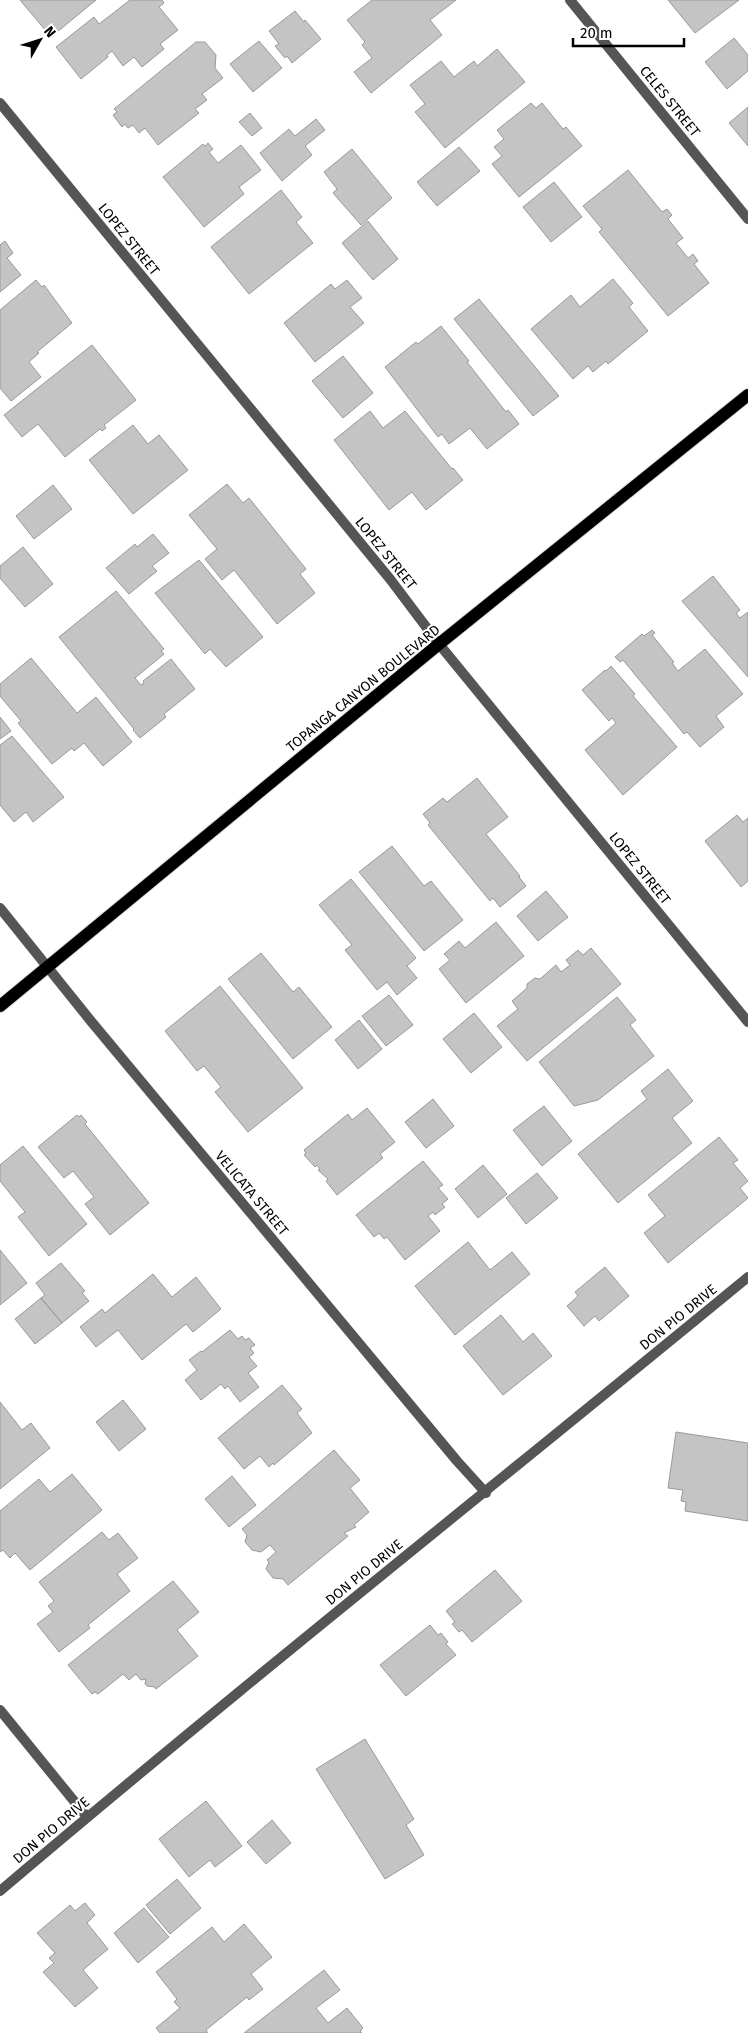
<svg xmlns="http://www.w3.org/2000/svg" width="748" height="2033" viewBox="0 0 748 2033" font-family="'Fira Sans',sans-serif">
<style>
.building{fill:#c4c4c4;stroke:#999}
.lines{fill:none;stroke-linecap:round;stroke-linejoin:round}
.primary-casing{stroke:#dbdbdb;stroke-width:14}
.street{stroke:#555;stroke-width:10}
.primary{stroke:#000;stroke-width:12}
.labels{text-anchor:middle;stroke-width:4;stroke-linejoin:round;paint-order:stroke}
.street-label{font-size:14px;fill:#000;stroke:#fff}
</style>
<rect width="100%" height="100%" fill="#fff"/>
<path class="building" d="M20,0H96L51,37Z
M130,0H162L164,3L159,7L178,30L160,44L164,49L142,67L134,57L123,66L112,51L107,55L108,57L81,79L56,47L94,17L99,24Z
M372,0H456L430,20L442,35L371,93L354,72L372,58L362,45L365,42L347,20Z
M668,0H739L695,33Z
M295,11L304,22L305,20L321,39L292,63L287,56L285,58L275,46L279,44L269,31Z
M734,38L748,55V71L727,89L705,62Z
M259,41L282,68L253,92L230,64Z
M196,42H205L216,55L215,68L223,78L202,94L207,100L195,109L199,113L158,145L145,128L139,133L133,125L128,128L125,124L122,127L113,115L117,112L114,109Z
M497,49L525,82L445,148L415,112L425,104L410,85L441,61L454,77L474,61L477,66Z
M531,103L536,108L542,103L563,129L566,127L582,146L519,197L492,164L502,156L494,147L504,139L497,130Z
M748,107V146L729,123Z
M250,113L262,128L252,136L239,122Z
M316,119L325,130L305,146L312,155L282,181L260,153L289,129L295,136Z
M208,143L213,149L209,152L218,163L241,145L261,170L239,187L244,194L204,227L163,177L203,144L205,146Z
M459,147L480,171L437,206L417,182Z
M352,149L392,198L361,225L333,193L337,189L324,172Z
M628,170L662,212L667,209L672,215L668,219L683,238L676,243L688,258L693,254L698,261L694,264L709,283L668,316L599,232L602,229L583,206Z
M554,182L582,217L551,242L523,207Z
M281,190L302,217L296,222L313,243L249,294L211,247Z
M368,221L398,259L373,280L342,243Z
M5,241L13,253L7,258L21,275L0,292V245Z
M613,279L633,303L629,307L648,331L608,364L606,361L593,372L588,366L573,379L531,329L571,295L580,307Z
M36,280L42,287L44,285L72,323L37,352L39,353L29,362L41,377L11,401L0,388V310Z
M347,280L362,298L350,307L364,323L315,362L284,323L331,284L335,289Z
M479,299L559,396L533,416L454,319Z
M441,326L469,361L467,362L506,412L508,410L519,424L487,449L470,428L449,444L442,434L438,437L385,367L416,342L418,344Z
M92,345L136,400L104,425L106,428L102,431L100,429L65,457L38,424L22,437L4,415Z
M343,356L373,393L343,418L312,381Z
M370,411L383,428L405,411L452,469L453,468L463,480L426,510L412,492L389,510L334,440Z
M133,425L148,444L159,435L188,470L133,514L89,460Z
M227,484L243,503L249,498L306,569L300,574L315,593L277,624L234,570L222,580L205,559L217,549L189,515Z
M53,485L72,509L34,539L16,516Z
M153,534L169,553L152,566L157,571L129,594L106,568L135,544L137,547Z
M23,547L53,584L25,607L0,578V566Z
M199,560L263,637L226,667L210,649L205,654L155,593Z
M713,576L740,610L736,613L740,618L748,612V677L682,601Z
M116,591L164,649L161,651L164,654L135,678L141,685L144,683L143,681L171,659L195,689L164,714L166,717L140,738L133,730L134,729L59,637Z
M652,630L655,633L652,635L674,662L672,663L678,671L705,649L743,694L716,716L724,727L700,747L687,732L684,734L623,660L620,662L615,657L642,634L644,636Z
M31,658L77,713L96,697L132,742L103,766L84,743L74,751L72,748L52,764L18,723L21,721L0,696V684Z
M611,666L635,694L633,696L677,747L623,795L585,750L616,723L612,718L609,721L582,690L605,670L606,671Z
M0,717L11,731L0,739Z
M12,736L64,797L33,822L26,812L14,822L0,805V745Z
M477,778L508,817L486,834L520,876L519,877L526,886L500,907L493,898L490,901L428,825L430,823L423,814L443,798L447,802Z
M737,815L743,822L748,818V881L741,887L705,841Z
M392,846L424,886L431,881L463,920L424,951L359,872Z
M351,879L416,958L407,966L417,978L397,995L387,982L377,990L345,950L352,945L319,905Z
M546,891L568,917L538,941L517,916Z
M496,922L524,956L466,1003L439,969L450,960L444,954L459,941L465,948Z
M591,948L621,984L527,1061L497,1026L518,1009L512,1001L527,988V984L535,978L540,979L556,965L561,972L570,965L566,960L578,950L583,955Z
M261,953L293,992L299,987L332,1027L293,1059L228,979Z
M220,986L303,1088L248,1132L215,1092L221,1087L204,1066L197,1071L165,1031Z
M389,995L413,1025L386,1046L362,1016Z
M617,997L636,1020L630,1025L654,1056L598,1100L574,1106L539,1062Z
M474,1013L502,1047L471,1073L443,1039Z
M359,1020L382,1049L358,1069L335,1040Z
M668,1069L693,1101L672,1118L692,1143L618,1203L578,1154L647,1099L641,1091Z
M433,1099L454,1126L426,1148L405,1122Z
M544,1106L572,1141L542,1166L513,1130Z
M367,1108L395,1142L380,1154L383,1158L337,1195L326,1181L328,1179L318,1170L320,1169L317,1165L315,1167L304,1155L306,1153L304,1150L348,1114L352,1120Z
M77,1115L79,1117L81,1115L87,1122L85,1124L149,1203L110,1235L85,1204L94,1197L73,1171L64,1178L38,1147Z
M719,1137L738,1160L733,1163L748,1181L740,1188L748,1198L668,1263L644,1233L665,1216L648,1195Z
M23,1146L87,1224L49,1256L18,1217L25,1212L0,1181V1165Z
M423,1161L443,1185L438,1188L448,1199L442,1204L445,1207L435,1215L433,1212L428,1216L440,1231L405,1260L387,1237L384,1239L379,1233L374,1237L356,1215Z
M483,1165L507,1194L478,1218L455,1189Z
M537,1173L558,1198L526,1224L506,1198Z
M468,1242L490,1270L512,1252L530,1274L455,1335L415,1286Z
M0,1250L27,1283L0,1305Z
M61,1263L85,1291L82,1293L89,1301L62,1323L41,1298L45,1295L36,1283Z
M605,1267L629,1296L599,1321L595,1316L584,1326L567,1306L578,1296L575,1292Z
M153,1274L172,1297L196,1277L221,1309L193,1332L186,1324L142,1360L118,1330L96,1347L80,1327L102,1309L105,1313Z
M41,1298L62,1323L35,1344L15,1319Z
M501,1315L523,1342L533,1333L552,1356L503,1395L463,1346Z
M230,1330L238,1339L242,1336L245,1340L249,1338L255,1345L250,1348L254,1353L249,1357L257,1366L248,1373L259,1387L240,1402L228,1386L225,1389L221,1384L201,1400L185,1380L197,1370L189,1360L201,1351L202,1352Z
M282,1385L302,1409L297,1413L312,1433L274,1465L273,1463L269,1467L260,1456L244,1469L218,1438Z
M123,1400L146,1429L119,1451L96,1422Z
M0,1402L22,1430L31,1423L50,1448L0,1489Z
M676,1432L748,1443V1521L685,1511L686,1502L681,1501L683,1490L668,1488Z
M334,1450L360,1480L350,1488L369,1512L354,1525L356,1527L344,1533L348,1536L288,1585L283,1579L273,1578L266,1569L269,1562L267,1560L276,1552L270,1545L261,1552L252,1550L245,1542L247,1535L242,1529Z
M72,1474L102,1510L30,1570L15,1553L10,1558L3,1550L0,1552V1511L39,1479L50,1492Z
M232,1476L256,1505L229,1527L205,1499Z
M102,1532L109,1540L118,1533L138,1558L117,1574L130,1591L88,1625L90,1628L59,1652L37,1624L53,1612L48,1606L54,1601L39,1582Z
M495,1570L522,1601L472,1642L462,1630L459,1632L452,1624L455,1622L446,1611Z
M173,1581L199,1612L177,1630L198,1656L156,1689L155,1687L147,1686L145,1684L146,1679L141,1680L136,1674L129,1680L123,1674L98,1694L95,1692L92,1694L68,1665Z
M430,1625L438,1635L441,1633L448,1642L446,1644L456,1655L406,1696L380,1665Z
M365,1739L414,1819L406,1825L424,1855L385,1879L316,1769Z
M206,1801L242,1846L215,1867L210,1860L189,1877L159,1839Z
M272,1820L291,1843L266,1864L247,1842Z
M177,1879L201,1908L170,1934L146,1905Z
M85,1903L95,1915L87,1923L108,1949L83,1970L98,1988L75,2007L43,1972L54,1963L49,1958L55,1953L37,1933L70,1905L75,1911Z
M144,1908L169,1937L138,1963L114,1933Z
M244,1924L272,1957L251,1974L263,1989L249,2000L247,1997L206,2030L208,2033H160L156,2028L180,2008L174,2002L177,1999L156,1972L212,1927L224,1942Z
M324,1970L340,1990L316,2008L328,2023L347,2008L363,2028L360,2031L362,2033H244Z"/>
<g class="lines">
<g class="primary-casing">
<path id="primary" d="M0,1006L439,644L748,395"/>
</g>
<path class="street" d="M570,0L748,219
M0,103L390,579L439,644L748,1022
M0,908L90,1020L457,1461L486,1493
M0,1710L87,1817
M0,1891C246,1682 499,1482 748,1277"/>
<use href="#primary" class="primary"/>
</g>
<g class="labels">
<g class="street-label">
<text transform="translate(670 101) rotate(51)" y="5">CELES STREET</text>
<text transform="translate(129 239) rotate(51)" y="5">LOPEZ STREET</text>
<text transform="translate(386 553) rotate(51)" y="5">LOPEZ STREET</text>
<text transform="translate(363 688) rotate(-39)" y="5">TOPANGA CANYON BOULEVARD</text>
<text transform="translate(640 868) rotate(51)" y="5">LOPEZ STREET</text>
<text transform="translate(252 1193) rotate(50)" y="5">VELICATA STREET</text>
<text transform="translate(678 1317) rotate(-39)" y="5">DON PIO DRIVE</text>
<text transform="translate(364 1572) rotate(-39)" y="5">DON PIO DRIVE</text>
<text transform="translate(51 1830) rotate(-40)" y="5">DON PIO DRIVE</text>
</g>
</g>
<g transform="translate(40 40) rotate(51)" stroke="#ffffff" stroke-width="4" paint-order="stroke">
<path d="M0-4L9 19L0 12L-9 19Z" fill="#000000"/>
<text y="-8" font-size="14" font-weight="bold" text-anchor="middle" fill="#000000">N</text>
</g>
<path d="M573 38v8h111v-8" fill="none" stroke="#000000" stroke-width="2.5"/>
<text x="580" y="38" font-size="15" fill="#000000" stroke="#ffffff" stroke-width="4" paint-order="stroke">20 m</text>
</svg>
